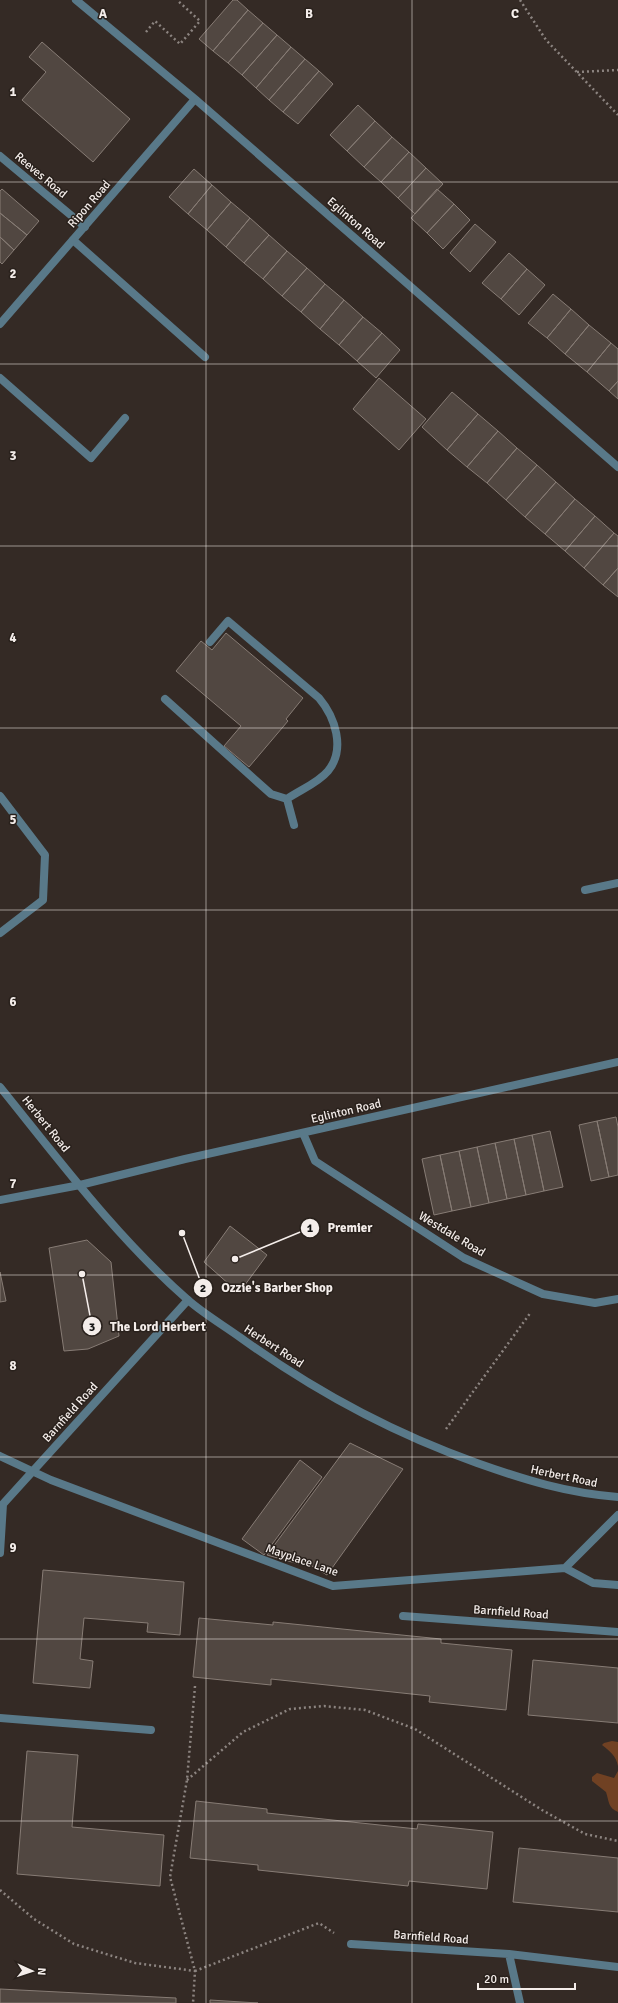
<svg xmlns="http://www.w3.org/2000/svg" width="618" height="2003" viewBox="0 0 618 2003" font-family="Signika,sans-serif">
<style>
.green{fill:#704123}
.building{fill:#514741;stroke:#877c75}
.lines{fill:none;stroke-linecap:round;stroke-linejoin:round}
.path{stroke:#8c8480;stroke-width:2.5;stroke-dasharray:2 3;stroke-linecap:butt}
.service{stroke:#597989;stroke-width:8}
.minor{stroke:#597989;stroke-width:8}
.tertiary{stroke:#597989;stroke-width:8}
.grid{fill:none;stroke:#f4edea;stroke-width:1;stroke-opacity:0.55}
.labels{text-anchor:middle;stroke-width:3;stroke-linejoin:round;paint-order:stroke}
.street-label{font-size:12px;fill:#f4edea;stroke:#29211c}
.grid-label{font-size:13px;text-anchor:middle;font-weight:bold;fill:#f4edea;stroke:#29211c;stroke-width:3;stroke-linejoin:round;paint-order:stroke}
.leader{fill:none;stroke:#f4edea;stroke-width:1.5}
.callout-dot{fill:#f4edea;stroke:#29211c;stroke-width:1.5}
.mark-label{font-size:12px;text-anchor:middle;font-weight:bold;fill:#111}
.callout-label{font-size:13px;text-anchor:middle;font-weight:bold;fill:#f4edea;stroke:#29211c;stroke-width:3;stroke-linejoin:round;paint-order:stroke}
</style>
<rect width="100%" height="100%" fill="#342a25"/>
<path class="green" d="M612,1741L618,1742V1766C616,1756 610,1751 602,1745L604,1743Z
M618,1771V1812C608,1808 609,1801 606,1792L592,1781V1777L597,1773L614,1778Z"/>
<path class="building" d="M233,0H237L248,10L213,51L199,39Z
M248,10L263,23L228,63L213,51Z
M263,23L277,35L242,75L228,63Z
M277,35L291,47L256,88L242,75Z
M42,42L130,119L93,162L22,100L46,72L29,57Z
M291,47L305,59L269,100L256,88Z
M305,59L319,71L283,112L269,100Z
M319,71L333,84L298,124L283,112Z
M358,105L375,121L347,151L330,135Z
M375,121L392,137L364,167L347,151Z
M392,137L409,152L381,182L364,167Z
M409,152L426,168L398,198L381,182Z
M426,168L443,184L415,214L398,198Z
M194,169L212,185L188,214L169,197Z
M212,185L231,202L207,230L188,214Z
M2,189L39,221L27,235L0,213V191Z
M437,189L454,204L427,233L411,218Z
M231,202L250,218L226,247L207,230Z
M454,204L470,220L443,249L427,233Z
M0,213L27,235L14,250L0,237Z
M250,218L269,235L244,263L226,247Z
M475,224L496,242L470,272L450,253Z
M269,235L287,251L263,279L244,263Z
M0,237L14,250L2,264L0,262Z
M287,251L307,268L282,296L263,279Z
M509,253L527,269L501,299L482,283Z
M307,268L325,284L301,312L282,296Z
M527,269L545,285L519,315L501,299Z
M325,284L344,300L320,329L301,312Z
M553,294L571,309L547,338L528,323Z
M344,300L363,317L339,345L320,329Z
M571,309L589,325L565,354L547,338Z
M363,317L382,333L357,361L339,345Z
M589,325L611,343L587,372L565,354Z
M382,333L400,350L376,378L357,361Z
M611,343L618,349V381L609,391L587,372Z
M379,378L426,419L399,450L353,409Z
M618,381V399L609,391Z
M452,392L478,414L447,450L422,427Z
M478,414L498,431L467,467L447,450Z
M498,431L517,448L487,483L467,467Z
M517,448L537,465L506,500L487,483Z
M537,465L556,482L525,517L506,500Z
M556,482L575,499L545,534L525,517Z
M575,499L595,516L565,551L545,534Z
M595,516L614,533L584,568L565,551Z
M614,533L618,536V568L603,585L584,568Z
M618,568V597L603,585Z
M226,633L303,698L286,719L288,721L249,767L224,746L241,726L176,671L201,641L212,650Z
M616,1117L618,1127V1175L609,1177L597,1121Z
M597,1121L609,1177L591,1181L579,1125Z
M550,1131L563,1187L544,1191L532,1135Z
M532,1135L544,1191L526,1195L514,1139Z
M514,1139L526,1195L507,1199L495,1143Z
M495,1143L507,1199L489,1203L477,1147Z
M477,1147L489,1203L471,1207L459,1151Z
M459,1151L471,1207L452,1211L440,1155Z
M440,1155L452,1211L434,1215L422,1159Z
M230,1226L267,1255L239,1293L204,1262Z
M87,1240L111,1262L119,1336L88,1349L64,1351L49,1248Z
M0,1272L6,1301L0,1302Z
M350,1443L403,1469L327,1575L302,1560L299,1564L267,1555Z
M300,1460L322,1477L264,1555L242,1539Z
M43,1570L184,1582L180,1635L147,1632L148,1623L84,1618L80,1659L93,1661L90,1688L33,1683Z
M199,1618L273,1625V1622L441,1639V1643L512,1650L506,1710L429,1702L430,1696L271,1679V1685L193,1677Z
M533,1660L618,1668V1723L528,1715Z
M27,1751L78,1755L72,1827L164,1835L160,1886L17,1874Z
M196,1801L267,1809V1813L417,1829L418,1824L493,1832L487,1889L409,1881L408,1886L258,1870V1865L190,1858Z
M519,1848L618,1858V1912L513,1902Z
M0,1989L176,1998V2003H0Z
M210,2000L258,2003H210Z"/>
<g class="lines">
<path class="path" d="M520,0L546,40L618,115
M146,32L155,21L180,44L200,21L177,0
M577,72L618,70
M446,1429L531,1312
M195,1686L187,1780L170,1877L195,1971L319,1923L334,1933
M187,1780L243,1732L290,1709L324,1706L365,1710L415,1729L542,1810L585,1834L618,1841
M0,1890L34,1919L74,1944L135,1963L195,1971L193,2003"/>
<path class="service" d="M73,240L205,357
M0,378L91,458L125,418
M210,642L228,621L319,698C335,717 346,749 328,771C318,783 300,790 287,799
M165,699L271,794L287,799L294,825
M0,796L45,855L43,900L0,933
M585,890L618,883
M0,1456L51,1480L333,1586L565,1568L618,1515
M565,1568L593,1583L618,1585"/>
<path class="minor" d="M76,0L195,99L618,467
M0,156L85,227
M0,324L195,99
M303,1133L315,1161L464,1258L543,1294L595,1303L618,1299
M0,1200L80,1185L185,1159L618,1062
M0,1553L3,1504L188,1300
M403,1616L618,1632
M0,1718L151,1730
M351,1944L509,1954L618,1967
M509,1954L520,2003"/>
<path class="tertiary" d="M0,1087C59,1160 117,1238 188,1300C204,1314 223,1325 241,1338C313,1390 392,1433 477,1463C525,1480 567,1493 618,1497"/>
</g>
<path class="grid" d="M206,0V2003M412,0V2003M0,182H618M0,364H618M0,546H618M0,728H618M0,910H618M0,1093H618M0,1275H618M0,1457H618M0,1639H618M0,1821H618"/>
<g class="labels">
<g class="street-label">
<text transform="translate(41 175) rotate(40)" y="4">Reeves Road</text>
<text transform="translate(89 204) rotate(-49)" y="4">Ripon Road</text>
<text transform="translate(356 223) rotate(41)" y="4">Eglinton Road</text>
<text transform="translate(346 1111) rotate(-13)" y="4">Eglinton Road</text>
<text transform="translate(46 1124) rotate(51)" y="4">Herbert Road</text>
<text transform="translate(452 1234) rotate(31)" y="4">Westdale Road</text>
<text transform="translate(274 1346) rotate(33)" y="4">Herbert Road</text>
<text transform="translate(70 1412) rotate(-48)" y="4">Barnfield Road</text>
<text transform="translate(564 1476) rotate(12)" y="4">Herbert Road</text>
<text transform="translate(302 1560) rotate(19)" y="4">Mayplace Lane</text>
<text transform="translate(511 1612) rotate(4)" y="4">Barnfield Road</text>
<text transform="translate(431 1937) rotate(4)" y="4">Barnfield Road</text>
</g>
</g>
<g class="grid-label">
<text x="103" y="18">A</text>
<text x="309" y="18">B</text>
<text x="515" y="18">C</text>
<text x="13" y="96">1</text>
<text x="13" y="278">2</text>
<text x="13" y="460">3</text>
<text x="13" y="642">4</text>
<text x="13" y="824">5</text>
<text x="13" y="1006">6</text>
<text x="13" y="1188">7</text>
<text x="13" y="1370">8</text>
<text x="13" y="1552">9</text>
</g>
<path class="leader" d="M235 1259L310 1228M182 1233L203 1288M82 1274L92 1326"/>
<g class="callout-dot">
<circle cx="235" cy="1259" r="4"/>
<circle cx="182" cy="1233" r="4"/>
<circle cx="82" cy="1274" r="4"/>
<circle cx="310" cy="1228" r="10"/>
<circle cx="203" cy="1288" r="10"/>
<circle cx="92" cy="1326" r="10"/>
</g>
<g class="mark-label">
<text x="310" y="1232">1</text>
<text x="203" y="1292">2</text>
<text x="92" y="1331">3</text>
</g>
<g class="callout-label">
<text x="350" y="1232">Premier</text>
<text x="277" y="1292">Ozzie's Barber Shop</text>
<text x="158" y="1331">The Lord Herbert</text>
</g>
<g transform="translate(32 1971) rotate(93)" stroke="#29211c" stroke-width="3" paint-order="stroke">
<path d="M0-3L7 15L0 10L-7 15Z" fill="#f4edea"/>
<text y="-6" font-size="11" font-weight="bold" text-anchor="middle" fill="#f4edea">N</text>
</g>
<path d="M478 1983v6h97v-6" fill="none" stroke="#f4edea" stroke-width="2"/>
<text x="484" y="1983" font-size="12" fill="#f4edea" stroke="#29211c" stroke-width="3" paint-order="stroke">20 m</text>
</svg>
